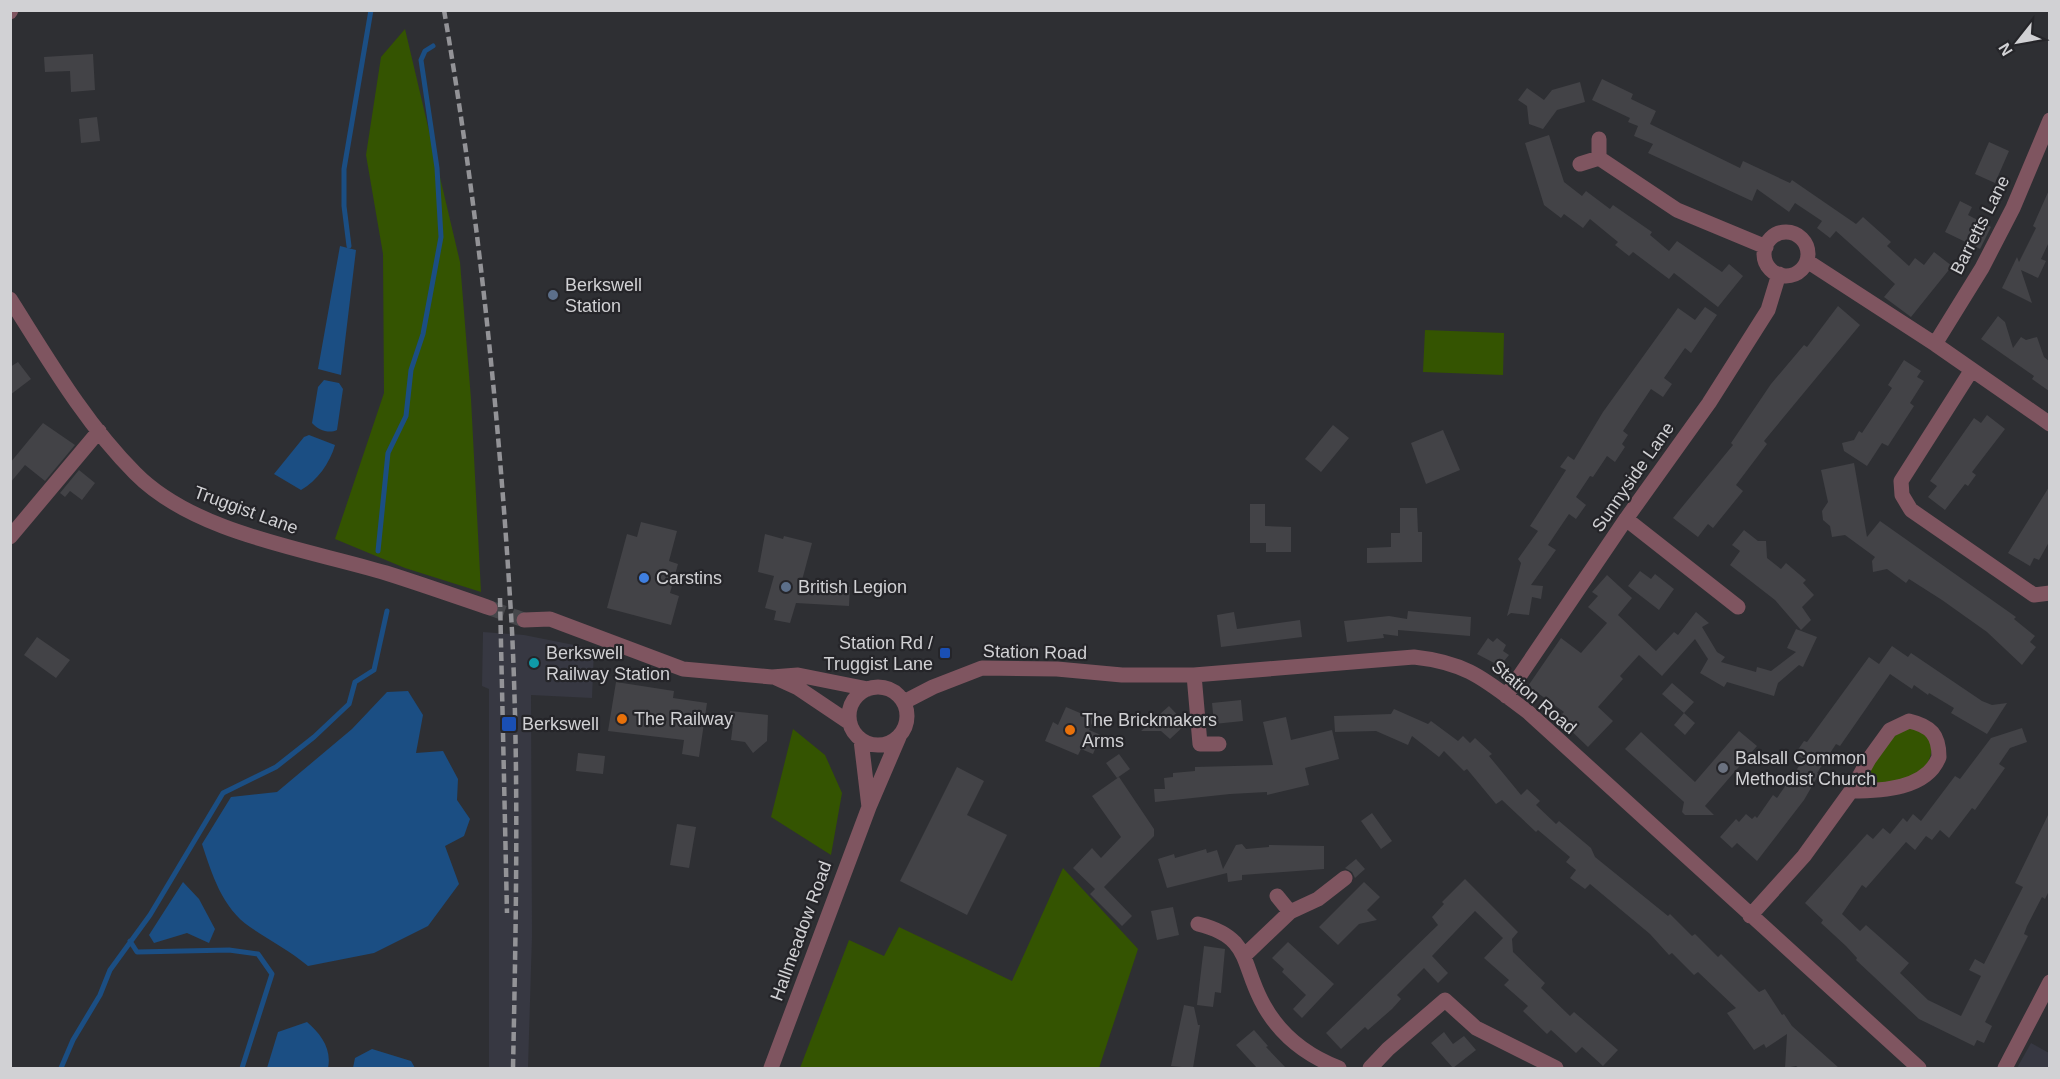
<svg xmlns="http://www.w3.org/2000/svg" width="2060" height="1079" viewBox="0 0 2060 1079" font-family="Helvetica,sans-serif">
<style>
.built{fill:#373842}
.green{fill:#345401}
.water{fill:#1b4e83}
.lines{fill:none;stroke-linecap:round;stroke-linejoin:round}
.stream{stroke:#1b4e83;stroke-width:5}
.building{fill:#434347}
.minor-tunnel{stroke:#46474b;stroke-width:15;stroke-dasharray:15 8;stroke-linecap:butt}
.minor{stroke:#7f5560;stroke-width:15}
.rail{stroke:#939397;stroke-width:4.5;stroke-dasharray:9 4.5;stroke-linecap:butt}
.service-dot{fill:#5c6f8a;stroke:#252529;stroke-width:2}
.shop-dot{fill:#3f7fe0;stroke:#252529;stroke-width:2}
.transit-dot{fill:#1a4fb4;stroke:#252529;stroke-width:2}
.culture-dot{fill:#0f9aa8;stroke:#252529;stroke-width:2}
.food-dot{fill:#e8710a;stroke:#252529;stroke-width:2}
.worship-dot{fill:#6b7280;stroke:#252529;stroke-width:2}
.labels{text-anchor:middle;stroke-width:4.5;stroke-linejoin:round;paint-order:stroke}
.street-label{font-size:18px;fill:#d1d1d4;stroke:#252529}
.poi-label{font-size:18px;fill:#d1d1d4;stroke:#252529;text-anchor:start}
</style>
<rect width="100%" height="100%" fill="#2e2f33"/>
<path class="built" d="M483,632L524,635L594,649L592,698L531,695L532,936L528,1068H489V689L482,686Z
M2031,1043L2049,1053V1068H2017Z"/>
<path class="green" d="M405,29L460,262L471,399L481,592L405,568L335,539L384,393L383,254L366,155L381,57Z
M1425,330L1504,333L1503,375L1423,372Z
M1911,728C1940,735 1934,755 1921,774L1870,787L1866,784L1864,779L1891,735Z
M793,729L825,755L842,793L831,855L771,817Z
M1063,868L1138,949L1099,1068H800L849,940L884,956L899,927L1012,981Z"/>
<path class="water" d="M340,246L356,250L341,375L318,369Z
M324,380L339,383L343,389L337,430C329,434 318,430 312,423L318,387Z
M309,435L335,445C330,463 317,481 301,490L274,474L304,437Z
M408,691L423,715L416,753L443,751L458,779L457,800L470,819L464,836L445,846L459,884L428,926L374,953L308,966C289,950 270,941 250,927C222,908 212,874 202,844L231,797L277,792L352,729L387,692Z
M183,882L199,899L215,929L209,943L187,933L154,943L149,935Z
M307,1022C321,1034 332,1049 328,1068H267L278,1032Z
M372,1049L411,1061L415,1068H353L355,1058Z"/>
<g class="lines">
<path class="stream" d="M349,246L344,206V169L371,10
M378,551L388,453L406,416L411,370L423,334L441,237L437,168L421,60L425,51L433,46
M130,941L137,952L229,950L258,954L272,974L242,1068
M61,1068L73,1040L100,995L110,970L150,915L223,793L276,767L314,737L349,704L355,682L374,670L387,611"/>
</g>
<path class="building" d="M93,54L95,90L71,92L70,71L45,72L44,57Z
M1602,79L1633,94L1631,99L1656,111L1650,124L1740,168L1743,161L1790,183L1792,180L1856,224L1863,217L1891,242L1887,246L1909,266L1915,258L1924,265L1934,252L1952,266L1911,317L1884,297L1895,284L1836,231L1830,238L1817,228L1822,221L1795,203L1789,212L1757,189L1752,201L1648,153L1653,144L1634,136L1638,126L1628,122L1630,118L1592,100Z
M1580,82L1585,102L1557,110L1543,129L1529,124L1527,106L1518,100L1527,88L1544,100L1552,90Z
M97,117L100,141L81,143L79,119Z
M1549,135L1564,182L1582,196L1586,191L1610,209L1613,205L1652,232L1650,235L1669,251L1677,241L1722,272L1729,264L1743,276L1718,307L1674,273L1669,279L1633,252L1629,256L1615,245L1618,242L1590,219L1583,228L1564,214L1561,218L1544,205L1525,143Z
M1989,142L2009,151L1995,183L1975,174Z
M2049,190V242L2041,259L2046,261L2038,278L2021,270L2032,303L2002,288L2017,257L2019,262L2036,228L2033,226Z
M1960,201L1972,207L1968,215L1991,227L1980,249L1945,232Z
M1838,306L1860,325L1764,441L1767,444L1736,485L1743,491L1713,528L1708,524L1698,537L1673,518L1733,445L1731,443L1771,384L1804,345L1807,347Z
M1705,307L1717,315L1691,353L1685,348L1664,378L1672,384L1663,397L1651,389L1623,431L1628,435L1622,444L1625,447L1615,462L1607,456L1593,477L1590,476L1576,497L1586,505L1576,519L1569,514L1548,545L1556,550L1531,585L1543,586L1541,599L1532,597L1529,615L1511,613L1507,616L1521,563L1518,559L1538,531L1530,526L1566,470L1560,467L1568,456L1574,460L1603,412L1678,308L1695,320Z
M1998,316L2005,322L2013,348L2021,337L2026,340L2037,337L2044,357L2049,361V391L2032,379L2034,376L1981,339Z
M1904,360L1921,371L1917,377L1924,381L1910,403L1914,406L1888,446L1882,443L1867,466L1844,451L1842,443L1854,440L1859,431L1862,433L1892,388L1888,385Z
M18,362L31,379L10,395V367Z
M1987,415L2005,429L1972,472L1976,475L1968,486L1965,484L1945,510L1928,497L1937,486L1930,481L1974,418L1981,423Z
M43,423L75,445L45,481L25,465L10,483V463Z
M1333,425L1349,438L1321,472L1305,459Z
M1443,430L1460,470L1426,484L1411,443Z
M1854,463L1867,537L1880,521L2016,617L2014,619L2035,636L2030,642L2036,647L2022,665L1987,632L1942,600L1909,579L1906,583L1887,569L1873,572L1872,561L1875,557L1845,535L1832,537L1830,526L1823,520L1822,511L1828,502L1821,470Z
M79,470L95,483L82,500L70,491L65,497L60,493Z
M2049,487V542L2039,560L2034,558L2030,566L2008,553Z
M1250,504H1265V526L1291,527V552H1266V543H1250Z
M1400,508H1417L1418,532H1422V562L1367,563V548L1391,547V533H1400Z
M641,522L677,531L669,561L678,564L670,593L679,596L671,625L607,608L627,534L637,537Z
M1744,530L1758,541H1766L1767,558L1781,569L1786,563L1806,580L1803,583L1814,595L1802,607L1811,620L1801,630L1775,600L1730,565L1740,551L1732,545Z
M765,534L783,539L784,536L812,543L801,584L850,587L849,606L796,603L790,623L774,620L776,611L765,608L774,576L758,572Z
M1640,571L1651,579L1655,574L1674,589L1659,610L1628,586Z
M1607,575L1632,598L1618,615L1656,651L1674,632L1678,635L1696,612L1709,623L1702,627L1717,652L1725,657L1721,662L1756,672L1757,667L1771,671L1796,652L1787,648L1796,629L1817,637L1803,667L1799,665L1778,683L1774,696L1727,682L1724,687L1700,673L1708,659L1695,639L1662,676L1639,655L1620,676L1623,679L1598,707L1613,721L1588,747L1558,718L1564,712L1528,686L1561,638L1581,653L1607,623L1588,607L1598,596L1592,592Z
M1408,611L1471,617L1470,636L1398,630V636L1383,634L1384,638L1347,642L1344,621L1389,616L1407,619Z
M1234,612L1237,629L1300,620L1302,637L1221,647L1217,615Z
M37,637L70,660L56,678L24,655Z
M1488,638L1493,642L1497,638L1506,645L1503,651L1509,655L1500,666L1477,654Z
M1892,646L1908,657L1911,653L1982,701L1992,705L2007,703L1987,734L1951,713L1954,708L1929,693L1928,695L1914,685L1912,689L1890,674L1840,746L1836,744L1817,773L1819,774L1804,800L1757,861L1737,843L1732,848L1720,837L1736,819L1739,822L1746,814L1752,819L1755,816L1757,818L1773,795L1777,798L1804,759L1795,754L1804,741L1807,742L1869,657L1879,664Z
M616,682L674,691L673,698L707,703L699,757L682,754L684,740L608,731Z
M1672,683L1694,702L1684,713L1662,694Z
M1241,700L1243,721L1214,724L1212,703Z
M1169,706L1186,724L1170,739L1161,731H1141Z
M1066,707L1094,719L1089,730L1101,735L1093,754L1081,749L1078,755L1045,741L1053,722L1058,725Z
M1394,709L1428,724L1431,721L1458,741L1463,736L1470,743L1475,738L1492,754L1489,756L1521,795L1527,789L1540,801L1536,805L1556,824L1559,821L1591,848L1595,857L1668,916L1670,914L1692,936L1695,934L1718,957L1721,954L1759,992L1765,989L1782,1015L1784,1014L1792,1026L1839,1068H1799L1796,1066L1785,1068L1787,1034L1766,1048L1764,1044L1754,1050L1727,1013L1736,1008L1698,972L1694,975L1672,953L1669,955L1650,934L1590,884L1585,889L1570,878L1576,870L1566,862L1570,857L1538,830L1536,832L1502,800L1496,804L1467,769L1464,771L1444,751L1439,757L1412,736L1408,745L1376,731L1335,732L1334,716L1391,714Z
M730,711L768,715L767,741L753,753L745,742L731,740L733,724L729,723Z
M1684,713L1695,723L1685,735L1674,725Z
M1286,717L1291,740L1332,730L1339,759L1305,768L1309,785L1267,795V792L1230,794L1155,802L1154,789H1165L1164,778L1173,777V773L1195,771V767L1273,765L1263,722Z
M2022,728L2027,742L2010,748L1999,764L2005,768L1975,810L1972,808L1949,838L1940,830L1932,840L1926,836L1915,850L1906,842L1866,888L1862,885L1842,914L1860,931L1866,925L1909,963L1900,973L1928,1000L1961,1016L1981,976L1969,970L1975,959L1984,964L2023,887L2015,883L2049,813V891L2045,899L2042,897L2027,926L2024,934L2028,936L1985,1022L1992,1026L1984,1043L1977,1040L1974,1046L1919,1019L1856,960L1857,958L1846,946L1821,923L1823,920L1805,903L1867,834L1873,839L1883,828L1890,834L1903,818L1907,822L1913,814L1921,821L1955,776L1960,779L1991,738Z
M1739,731L1757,746L1705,806L1714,815H1685L1682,812L1684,802L1625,749L1641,732L1695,782Z
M578,753L605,756L603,774L576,771Z
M1119,754L1130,769L1117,778L1106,763Z
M957,767L984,781L967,815L1007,835L967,915L900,881Z
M1119,777L1154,829V836L1104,887L1132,916L1122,926L1090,894L1095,889L1073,868L1092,848L1101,858L1121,837L1092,796Z
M1372,813L1392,841L1381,849L1361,821Z
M677,824L696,827L689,868L670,865Z
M1242,844L1246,849L1269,847V845L1324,846V869L1242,875V880L1228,882L1227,873L1167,888L1158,859L1174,854L1175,858L1206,849L1207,853L1217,850L1223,869L1236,845Z
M1356,859L1365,869L1355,878L1352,872L1345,868Z
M1465,879L1518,932L1512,939L1513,952L1545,983L1541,988L1570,1016L1574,1012L1618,1050L1603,1066L1582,1047L1576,1053L1551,1030L1547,1034L1523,1011L1528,1006L1504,985L1509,980L1484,958L1503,938L1475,911L1432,956L1448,973L1438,983L1424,968L1397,995L1401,999L1392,1009L1368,1030L1365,1027L1341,1049L1326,1033L1438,925L1432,917L1444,904L1442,902Z
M1364,882L1380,897L1367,910L1377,920L1359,924L1338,945L1319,927Z
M1173,907L1179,935L1157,940L1151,911Z
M1288,942L1334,984L1302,1018L1293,1009L1306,995L1282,972L1284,969L1272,958Z
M1204,946L1225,949L1221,993L1215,992L1213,1007L1197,1005Z
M1184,1005L1194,1007L1198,1025H1200L1193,1068L1171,1066Z
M1254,1030L1268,1046L1266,1047L1286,1068H1257L1236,1045Z
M1444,1032L1453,1044L1464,1036L1476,1050L1453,1068L1431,1043Z"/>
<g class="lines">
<path class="minor-tunnel" d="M490,608L524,620"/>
<path class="minor" d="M10,12L11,10
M1599,139V158L1677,210L1766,247
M1580,164L1599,158
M1764 254a22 22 0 1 1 44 0a22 22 0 1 1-44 0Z
M1807,261L1935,344L2050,424
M10,299C48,359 85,423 135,473C195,534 307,549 386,573C421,584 455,596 490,608
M1935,344L1982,268L2013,208L2050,120
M1971,371L1901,481L1902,495L1911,510L2034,595L2050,593
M1626,519L1738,607
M10,537L99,431
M524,620L550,619L683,669L772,677L798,675L868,689
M1194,675L1200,744H1219
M776,678L798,688L850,723
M849 716a29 29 0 1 1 58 0a29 29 0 1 1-58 0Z
M1506,696L1626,519L1709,403L1768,310L1779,274
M904,702L933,687L982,668L1057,669L1122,675H1194L1414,657C1469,663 1486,681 1528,712L1919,1068
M861,740L869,807
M1290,912L1318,899L1345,878
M1750,916L1804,856L1851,791L1869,759L1890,730L1909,721C1931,726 1939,735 1939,757C1927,789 1882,791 1851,791
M1198,924C1250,937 1241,961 1261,1000C1278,1034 1305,1055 1339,1068
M1245,955L1290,912L1277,896
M771,1068L869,807L899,737
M1370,1068L1388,1049L1445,1000L1476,1028L1556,1068
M2005,1068L2050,982"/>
<path class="rail" d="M444,10C479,215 500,423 512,631C519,776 516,923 513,1068
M500,598L507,913"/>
</g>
<g class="service-dot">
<circle cx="553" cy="295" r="6"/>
<circle cx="786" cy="587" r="6"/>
</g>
<circle class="shop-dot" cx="644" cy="578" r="6"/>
<g class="transit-dot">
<rect x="939" y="647" width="12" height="12" rx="3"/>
<rect x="501" y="716" width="16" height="16" rx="3"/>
</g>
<circle class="culture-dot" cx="534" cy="663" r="6"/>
<g class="food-dot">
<circle cx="622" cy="719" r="6"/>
<circle cx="1070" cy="730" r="6"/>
</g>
<circle class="worship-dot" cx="1723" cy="768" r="6"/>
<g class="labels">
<g class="street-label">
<text transform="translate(1980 225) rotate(-63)" y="6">Barretts Lane</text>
<text transform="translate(1633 477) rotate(-55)" y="6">Sunnyside Lane</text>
<text transform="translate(246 510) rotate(20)" y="6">Truggist Lane</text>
<text transform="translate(1035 652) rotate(1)" y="6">Station Road</text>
<text transform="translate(1534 697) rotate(40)" y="6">Station Road</text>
<text transform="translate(801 931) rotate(-70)" y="6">Hallmeadow Road</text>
</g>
<g class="poi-label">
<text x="565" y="291">Berkswell<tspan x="565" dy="21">Station</tspan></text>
<text x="656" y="584">Carstins</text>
<text x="798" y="593">British Legion</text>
<text x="933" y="649" text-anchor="end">Station Rd /<tspan x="933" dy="21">Truggist Lane</tspan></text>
<text x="546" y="659">Berkswell<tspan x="546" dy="21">Railway Station</tspan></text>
<text x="634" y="725">The Railway</text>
<text x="1082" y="726">The Brickmakers<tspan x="1082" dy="21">Arms</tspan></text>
<text x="522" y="730">Berkswell</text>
<text x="1735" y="764">Balsall Common<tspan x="1735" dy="21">Methodist Church</tspan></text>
</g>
</g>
<rect width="2060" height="1079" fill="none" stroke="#d1d1d4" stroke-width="24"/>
<g transform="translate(2018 42) rotate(239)" stroke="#252529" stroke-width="4.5" paint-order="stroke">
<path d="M0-4.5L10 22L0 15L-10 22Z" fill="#d1d1d4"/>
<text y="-9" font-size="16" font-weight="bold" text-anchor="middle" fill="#d1d1d4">N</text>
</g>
</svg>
